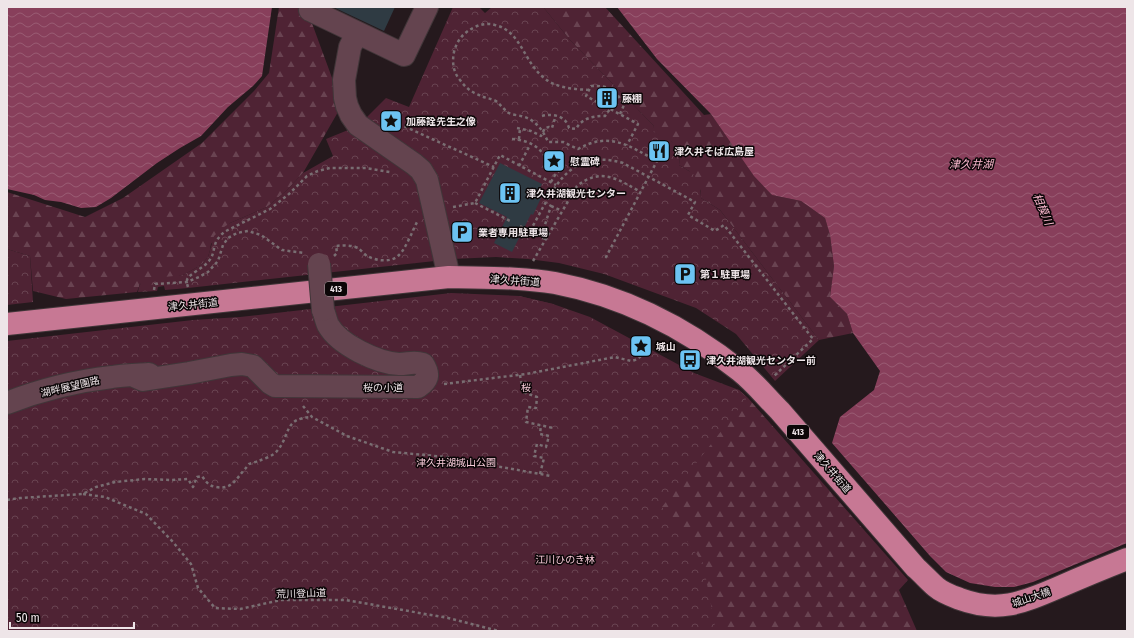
<svg xmlns="http://www.w3.org/2000/svg" width="1134" height="638" viewBox="0 0 1134 638" font-family="'Fira Sans Condensed','Noto Sans JP',sans-serif">
<style>
.forest{fill:url(#forest-firs)}
.park{fill:url(#park-crowns)}
.water{fill:url(#water-waves)}
.building{fill:#2f3b43}
.lines{fill:none;stroke-linecap:round;stroke-linejoin:round}
.minor-casing{stroke:#413639;stroke-width:24}
.highway-casing{stroke:#413639;stroke-width:24}
.path{stroke:#796e72;stroke-width:2.5;stroke-dasharray:3 3;stroke-linecap:butt}
.minor{stroke:#64444f;stroke-width:22}
.highway{stroke:#c77894;stroke-width:22}
.minor-bridge-casing{stroke:#413639;stroke-width:24;stroke-linecap:butt}
.minor-bridge{stroke:#64444f;stroke-width:22}
.labels{text-anchor:middle;stroke-width:3;stroke-linejoin:round;paint-order:stroke}
.shield{fill:#0b0607;stroke:#aaa2a4;stroke-width:1}
.shield-label{font-size:9px;font-weight:bold;fill:#eee5e8}
.poi-label{font-size:10px;font-weight:bold;fill:#eee5e8;stroke:#0b0607;text-anchor:start}
.street-label{font-size:10px;fill:#eee5e8;stroke:#0b0607}
.park-label{font-size:10px;fill:#f7cad8;stroke:#0b0607}
.water-label{font-size:11px;font-style:italic;fill:#fab8ce;stroke:#0b0607}
</style>
<defs>
<pattern id="forest-firs" width="22" height="20" patternUnits="userSpaceOnUse"><rect width="22" height="20" fill="#4f2334"/><path d="M5 1l3.5 6h-7zM16 11l3.5 6h-7z" fill="#694351"/></pattern>
<pattern id="park-crowns" width="20" height="18" patternUnits="userSpaceOnUse"><rect width="20" height="18" fill="#4f2334"/><path d="M2 6a3 3 0 1 1 6 0M12 15a3 3 0 1 1 6 0" fill="none" stroke="#694351"/></pattern>
<pattern id="water-waves" width="16" height="10" patternUnits="userSpaceOnUse"><rect width="16" height="10" fill="#883f5b"/><path d="M0 5q4-4 8 0t8 0" fill="none" stroke="#995b73"/></pattern>
</defs>
<rect width="100%" height="100%" fill="#25191d"/>
<path class="forest" d="M279,7H306L342,105L303,173L286,191L267,207L230,223L211,244L210,250L208,257L202,264L194,269L183,275L140,284L137,292L66,299L33,291L30,256L7,249V192L85,217L123,198L202,143L254,91L269,73Z
M539,7H605L704,115L711,114L772,195L801,201L825,218L830,235L834,266L830,297L847,314L853,333L819,340L720,210L701,198V191L689,171L679,165L680,154L672,142L651,131L654,126L570,40L544,8Z
M519,296L553,304L588,330L601,366L739,390L748,398L908,580L899,590L917,631H7Z"/>
<path class="park" d="M453,7H479L485,13L492,7H539L544,8L570,40L654,126L652,131C661,136 680,142 680,155C680,158 679,162 679,165C695,174 701,178 701,198L720,210L819,340L775,381L736,334L696,308L604,274L559,263L528,259L496,257L453,259L188,288L165,290L164,286L158,287L157,291L138,292C139,286 140,282 146,279L183,275L194,269L202,264L208,257L214,236L221,229L230,223L267,207L286,191L303,173L333,156L326,139L353,128L363,121L386,98L409,107Z
M7,249L30,256L33,302L7,305Z
M451,293L519,296L553,304L590,317L694,373L739,390L747,398L662,507L703,563L716,631H7V341L193,320L240,317Z"/>
<path class="water" d="M7,7H272L262,76L253,86L228,107L201,136L180,148L157,163L111,198L96,207L81,208L61,202L45,200L34,195L7,189Z
M617,7H1127V543L1033,582L1014,587H995L970,583L946,572L930,556L832,443L840,417L874,390L880,371L853,333L847,314L830,297L834,266L830,235L825,218L801,201L772,195L754,176L711,114L657,59Z"/>
<path class="building" d="M333,7H395L384,31Z
M500,163L542,184L536,196L541,198L533,215L531,214L512,252L494,243L507,217L479,203Z"/>
<g class="lines">
<g class="minor-casing">
<path id="minor" d="M312,7L310,10L404,55L427,7
M357,33L350,47L344,80L345,98L347,106L351,115L358,125L414,164L421,170L427,180L449,277
M134,376L143,380L189,373L231,365L242,364L253,366L270,383L275,386L418,387C428,380 430,375 423,364C413,361 409,364 399,364C378,363 339,345 328,325C326,321 325,315 323,310
M7,403C40,390 77,381 112,377C124,375 137,375 149,374"/>
</g>
<g class="highway-casing">
<path id="highway" d="M7,324L449,277C485,278 521,277 555,283C623,296 686,328 740,371C754,382 767,398 780,411L916,568C923,574 929,581 936,587C943,593 952,596 960,599C998,613 1022,603 1057,588C1080,578 1104,568 1127,559"/>
</g>
<path class="path" d="M589,90C573,89 555,88 543,77C524,62 521,31 495,25C488,23 481,24 475,27C464,32 457,40 454,52C452,62 453,72 460,80C465,87 471,92 479,95C484,98 490,98 496,101C501,105 504,110 509,113C512,115 517,115 521,116C535,119 543,130 548,142H563L578,149C610,131 629,146 657,161L606,257L609,258
M620,114L624,105C616,90 608,85 591,86L586,96L638,124L627,145
M542,116C553,113 566,116 569,128L576,129C582,118 593,116 605,116L610,109
M399,124L494,167
M517,128L531,131L541,136L545,128L549,127L552,128L556,115
M512,139C527,140 538,145 546,158
M519,139L520,128
M559,165L563,167
M519,166L531,143
M551,182L555,175L566,164
M475,203L512,222
M551,206L562,211
M453,207L475,203L500,155L556,185
M520,226L541,237
M530,231C553,191 567,147 623,163L695,202L688,215L715,231L724,225L813,339L773,377
M545,239L541,237L551,206L546,203
M334,256L337,253L336,246C343,245 351,245 358,248C361,250 364,254 367,256C377,261 391,263 399,255C405,250 413,230 417,222
M533,261L577,186C601,167 617,179 641,192
M188,287C187,284 186,280 188,278C189,275 204,267 208,262C213,257 213,252 215,245C216,240 220,236 224,232L270,209L289,194L307,176L318,171L330,168H366L390,172
M154,290L155,284L187,282L199,277L208,272L218,261L223,245L228,238L237,233L248,231L261,235L282,250L304,253
M520,375L523,392L537,397L536,408L528,407L526,422L553,428
M444,384L526,374L615,357L631,361L635,360L640,357L649,342
M303,406L312,417L347,436L393,452L446,457L551,476
M540,474L544,458L534,456L537,444L546,447L549,436L540,434L541,425
M83,494L105,497L146,514L173,542L191,564L198,588L215,608L240,609L281,600H346L448,618L499,631
M7,500L20,498L83,494L96,487L115,482L145,479L170,480L188,479L193,487L197,477L202,476C206,482 209,486 216,487C232,490 236,479 245,469C246,468 249,464 249,464C252,463 256,462 258,461C264,459 273,456 277,451C291,435 283,418 312,417"/>
<use href="#minor" class="minor"/>
<use href="#highway" class="highway"/>
<g class="minor-bridge-casing">
<path id="minor-bridge" d="M319,264L323,310"/>
</g>
<use href="#minor-bridge" class="minor-bridge"/>
</g>
<defs>
<g id="building-square" transform="scale(1.15)"><rect x="-9" y="-9" width="18" height="18" rx="4" fill="#6cc3f2" stroke="#0b0607"/><path d="M-4-6H4V6H1V3H-1V6H-4ZM-2.5-4.3h1.7v1.8h-1.7ZM.8-4.3h1.7v1.8H.8ZM-2.5-1h1.7V.8h-1.7ZM.8-1h1.7V.8H.8Z" fill="#111"/></g>
<g id="sight-square" transform="scale(1.15)"><rect x="-9" y="-9" width="18" height="18" rx="4" fill="#6cc3f2" stroke="#0b0607"/><path d="M0-6L1.8-2.2L6-1.7L2.9 1.2L3.7 5.4L0 3.3L-3.7 5.4L-2.9 1.2L-6-1.7L-1.8-2.2Z" fill="#111"/></g>
<g id="restaurant-square" transform="scale(1.15)"><rect x="-9" y="-9" width="18" height="18" rx="4" fill="#6cc3f2" stroke="#0b0607"/><path d="M-5-6h1v4h1v-4h1v4h1v-4h1v5L-1.5 .5V6h-2V.5L-5-1ZM5-6V6H3V1.5H1.5Q1.5-4 5-6Z" fill="#111"/></g>
<g id="parking-square" transform="scale(1.15)"><rect x="-9" y="-9" width="18" height="18" rx="4" fill="#6cc3f2" stroke="#0b0607"/><path d="M-3.5-5.5H1a3.5 3.5 0 0 1 0 7H-1V5.5H-3.5ZM-1-3.4V-.6H.8a1.4 1.4 0 0 0 0-2.8Z" fill="#111"/></g>
<g id="bus-square" transform="scale(1.15)"><rect x="-9" y="-9" width="18" height="18" rx="4" fill="#6cc3f2" stroke="#0b0607"/><path d="M-5-6H5V4H4V6H2V4H-2V6H-4V4H-5ZM-3.5-4V0h7V-4ZM-3.5 1.2v1.5H-2V1.2ZM2 1.2v1.5H3.5V1.2Z" fill="#111"/></g>
</defs>
<g fill-rule="evenodd">
<use href="#building-square" x="607" y="98"/>
<use href="#sight-square" x="391" y="121"/>
<use href="#restaurant-square" x="659" y="151"/>
<use href="#sight-square" x="554" y="161"/>
<use href="#building-square" x="510" y="193"/>
<use href="#parking-square" x="462" y="232"/>
<use href="#parking-square" x="685" y="274"/>
<use href="#sight-square" x="641" y="346"/>
<use href="#bus-square" x="690" y="360"/>
</g>
<g class="labels">
<g class="shield">
<rect x="325" y="282" width="22" height="14" rx="3"/>
<rect x="787" y="425" width="22" height="14" rx="3"/>
</g>
<g class="shield-label">
<text x="336" y="292">413</text>
<text x="798" y="435">413</text>
</g>
<g class="poi-label">
<text x="622" y="102">藤棚</text>
<text x="406" y="125">加藤詮先生之像</text>
<text x="674" y="155">津久井そば広島屋</text>
<text x="570" y="165">慰霊碑</text>
<text x="526" y="197">津久井湖観光センター</text>
<text x="478" y="236">業者専用駐車場</text>
<text x="700" y="278">第１駐車場</text>
<text x="656" y="350">城山</text>
<text x="706" y="364">津久井湖観光センター前</text>
</g>
<g class="street-label">
<text transform="translate(515 280) rotate(4)" y="4">津久井街道</text>
<text transform="translate(193 304) rotate(-6)" y="4">津久井街道</text>
<text transform="translate(70 386) rotate(-13)" y="4">湖畔展望園路</text>
<text x="383" y="391">桜の小道</text>
<text transform="translate(833 472) rotate(49)" y="4">津久井街道</text>
<text transform="translate(301 593) rotate(-2)" y="4">荒川登山道</text>
<text transform="translate(1031 597) rotate(-19)" y="4">城山大橋</text>
</g>
<g class="park-label">
<text x="526" y="391">桜</text>
<text x="456" y="466">津久井湖城山公園</text>
<text x="565" y="563">江川ひのき林</text>
</g>
<g class="water-label">
<text x="971" y="168">津久井湖</text>
<text transform="translate(1043 209) rotate(67)" y="4">相模川</text>
</g>
</g>
<rect width="1134" height="638" fill="none" stroke="#eee5e8" stroke-width="16"/>
<path d="M10 622v6h124v-6" fill="none" stroke="#eee5e8" stroke-width="2"/>
<text x="16" y="622" font-size="12" fill="#eee5e8" stroke="#0b0607" stroke-width="3" paint-order="stroke">50 m</text>
</svg>
